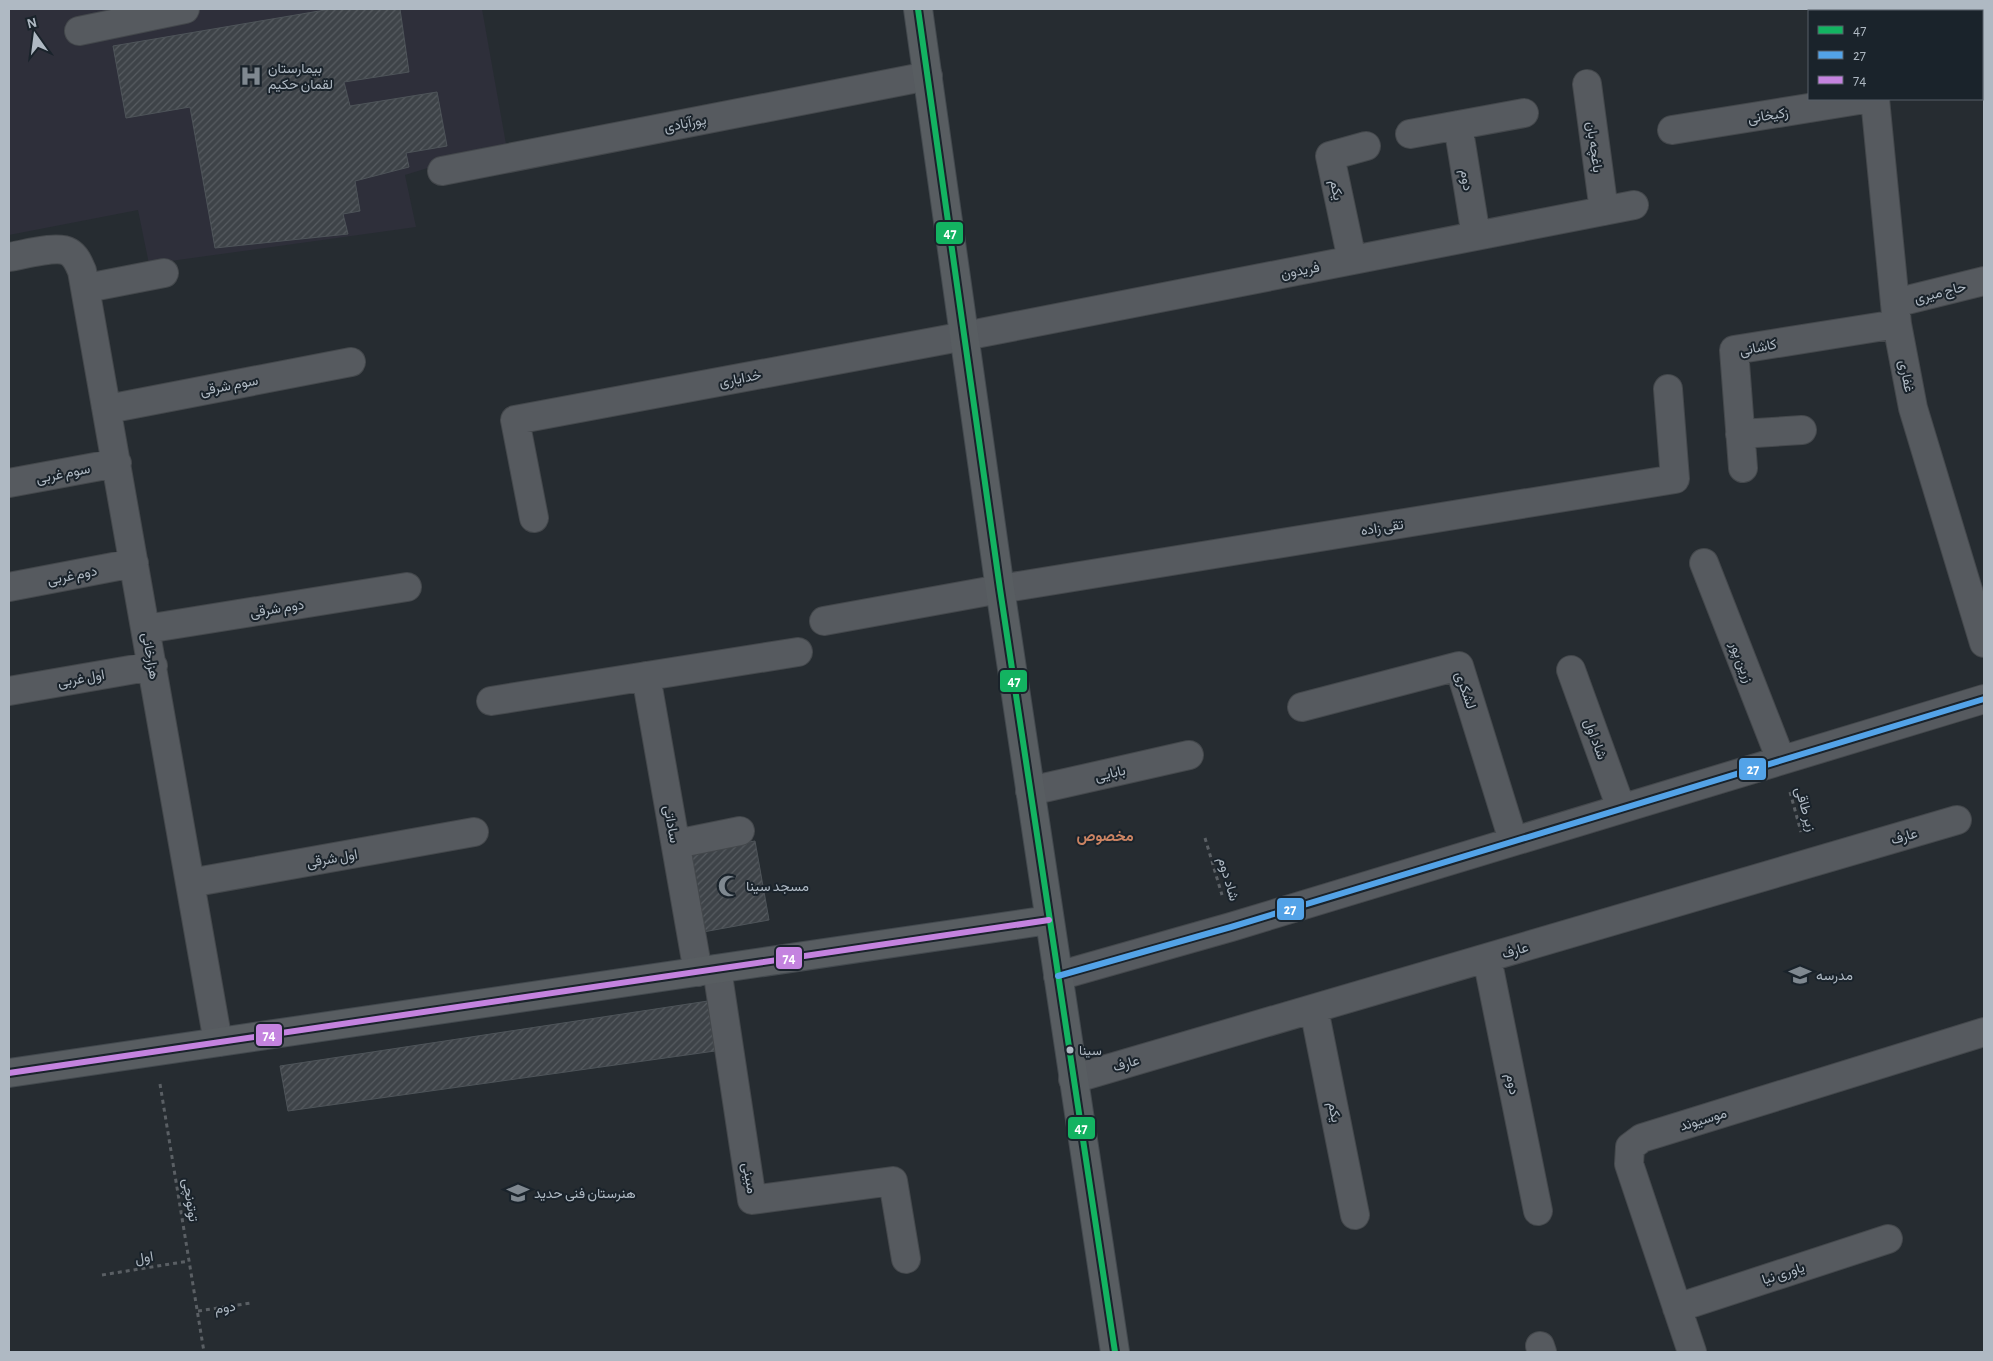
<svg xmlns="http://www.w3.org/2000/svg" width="1993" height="1361" viewBox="0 0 1993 1361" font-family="'Alegreya Sans',Vazirmatn,sans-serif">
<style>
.medical{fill:#2e2f3a}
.building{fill:url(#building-hatch);stroke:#4e5459}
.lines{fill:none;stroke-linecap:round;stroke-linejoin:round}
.minor-casing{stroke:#44484c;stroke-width:30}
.major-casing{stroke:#43494e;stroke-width:30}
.path{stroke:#5a5f64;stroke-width:3;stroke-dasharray:4 4;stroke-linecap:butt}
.minor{stroke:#565a5f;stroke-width:28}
.major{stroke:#585d61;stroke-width:28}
.bus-1-casing{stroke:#1a232b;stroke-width:10}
.bus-2-casing{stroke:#1a232b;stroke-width:10}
.bus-3-casing{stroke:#1a232b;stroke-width:10}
.bus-1{stroke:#13b361;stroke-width:6}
.bus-2{stroke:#53a3e8;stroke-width:6}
.bus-3{stroke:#c483df;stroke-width:6}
.bus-dot{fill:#afb9c3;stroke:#1a232b;stroke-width:2}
.labels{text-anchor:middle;stroke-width:4;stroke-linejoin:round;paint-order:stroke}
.bus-label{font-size:13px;fill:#afb9c3;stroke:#1a232b;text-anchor:start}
.poi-label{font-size:14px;fill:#afb9c3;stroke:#1a232b;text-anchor:start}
.street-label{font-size:14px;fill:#afb9c3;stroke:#1a232b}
.neighbourhood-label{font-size:15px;font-weight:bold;fill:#cb8362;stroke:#1a232b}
.line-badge{stroke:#1a232b;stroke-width:2}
.badge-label{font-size:14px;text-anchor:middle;font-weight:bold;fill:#fff}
</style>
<defs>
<pattern id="building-hatch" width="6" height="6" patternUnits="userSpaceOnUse" patternTransform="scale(1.25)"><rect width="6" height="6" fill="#3e4348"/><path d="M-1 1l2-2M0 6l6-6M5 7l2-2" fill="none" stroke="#575c61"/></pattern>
</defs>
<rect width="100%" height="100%" fill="#262c31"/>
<path class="medical" d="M9,9H482L506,144L405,175L416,227L149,264L138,210L9,235Z"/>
<path class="building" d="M331,9H400L409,72L344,82L350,106L437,92L447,146L406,153L409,167L355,181L360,211L343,214L348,234L215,248L190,107L126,118L113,46Z
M755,841L769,920L703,932L689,852Z
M708,1001L715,1051L288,1111L280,1066Z"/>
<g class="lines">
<g class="minor-casing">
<path id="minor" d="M1863,9L1864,11
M79,31L185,9
M1982,32L1984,31
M1587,84L1604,211
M1875,99L1897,324L1913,408L1984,643
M1458,125L1476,236
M1672,130L1865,99
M1410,134L1524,113
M442,171L928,76
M9,257C23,255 57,245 69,252C76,256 79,264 82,271L218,1042
M1352,260L1330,156L1366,146
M87,288L164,273
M1895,303L1984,281
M108,409L351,362
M1740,434L1802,430
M1743,468L1734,350L1897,324
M9,483L117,463
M534,518L515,420L965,336L1634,205
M1704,563L1781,760
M9,587L134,563
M824,621L1000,589L1675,479L1668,389
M146,629L407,587
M1571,670L1621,808
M646,676L698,972
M9,691L153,666
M491,701L798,652
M1302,707L1459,666L1513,840
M1030,791L1189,755
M676,844L740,831
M190,883L474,832
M1487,958L1538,1211
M717,969L752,1200L893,1181L906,1259
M1058,976L1231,927L1984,699
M1314,1009L1355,1215
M1073,1079L1957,820
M1677,1308L1888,1239
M1540,1346L1542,1352
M1692,1352L1629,1164L1630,1147L1642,1138L1984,1032"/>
</g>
<g class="major-casing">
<path id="major" d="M918,9L1000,589L1115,1352
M9,1073L1049,920"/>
</g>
<path class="path" d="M1790,792L1801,832
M1205,838L1222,895
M160,1084L204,1352
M102,1275L189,1261
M198,1311L251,1303"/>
<use href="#minor" class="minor"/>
<use href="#major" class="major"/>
<g class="bus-1-casing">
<path id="bus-1" d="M918,9L1000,589L1115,1352"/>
</g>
<g class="bus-2-casing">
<path id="bus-2" d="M1058,976L1231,927L1984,699"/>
</g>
<g class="bus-3-casing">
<path id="bus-3" d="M9,1073L1049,920"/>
</g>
<use href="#bus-1" class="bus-1"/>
<use href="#bus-2" class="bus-2"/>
<use href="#bus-3" class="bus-3"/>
</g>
<defs>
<g id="hospital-bare" transform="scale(1.725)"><path d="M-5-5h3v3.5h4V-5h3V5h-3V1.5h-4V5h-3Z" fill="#7f8890" stroke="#1a232b" stroke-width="2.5" paint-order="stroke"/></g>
<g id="mosque-bare" transform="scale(1.725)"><path d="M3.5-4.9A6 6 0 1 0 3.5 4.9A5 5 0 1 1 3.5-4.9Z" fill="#7f8890" stroke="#1a232b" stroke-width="2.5" paint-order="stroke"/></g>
<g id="school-bare" transform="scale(1.725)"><path d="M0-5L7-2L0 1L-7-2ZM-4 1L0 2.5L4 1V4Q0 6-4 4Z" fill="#7f8890" stroke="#1a232b" stroke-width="2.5" paint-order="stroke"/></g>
</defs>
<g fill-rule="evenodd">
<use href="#hospital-bare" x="251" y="76"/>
<use href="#mosque-bare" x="729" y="886"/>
<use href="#school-bare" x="1800" y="975"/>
<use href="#school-bare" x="518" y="1193"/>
</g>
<circle class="bus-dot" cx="1070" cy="1050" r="4.5"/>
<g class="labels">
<g class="bus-label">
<text x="1079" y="1055">سینا</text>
</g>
<g class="poi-label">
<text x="268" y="73">بیمارستان<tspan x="268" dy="16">لقمان حکیم</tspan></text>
<text x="746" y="891">مسجد سینا</text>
<text x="1816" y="980">مدرسه</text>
<text x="534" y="1198">هنرستان فنی حدید</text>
</g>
<g class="street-label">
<text transform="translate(1768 115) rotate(-9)" y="5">زکیخانی</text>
<text transform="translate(685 123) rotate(-11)" y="5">پورآبادی</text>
<text transform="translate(1595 147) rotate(82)" y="5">باغچه بان</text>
<text transform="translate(1467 180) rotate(81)" y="5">دوم</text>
<text transform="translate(1337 190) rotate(78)" y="5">یکم</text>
<text transform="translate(1300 270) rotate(-11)" y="5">فریدون</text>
<text transform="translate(1940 292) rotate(-14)" y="5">حاج میری</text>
<text transform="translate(1758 347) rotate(-11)" y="5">کاشانی</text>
<text transform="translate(1907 376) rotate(79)" y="5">غفاری</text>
<text transform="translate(740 378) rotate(-11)" y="5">خدایاری</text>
<text transform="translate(229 385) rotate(-11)" y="5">سوم شرقی</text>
<text transform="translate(63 473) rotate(-11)" y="5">سوم غربی</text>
<text transform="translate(1382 527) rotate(-9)" y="5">تقی زاده</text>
<text transform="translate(72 575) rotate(-11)" y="5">دوم غربی</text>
<text transform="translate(277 608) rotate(-9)" y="5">دوم شرقی</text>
<text transform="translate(151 656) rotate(80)" y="5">هزارخانی</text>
<text transform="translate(1742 662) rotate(69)" y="5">زرین پور</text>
<text transform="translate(81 678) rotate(-10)" y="5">اول غربی</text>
<text transform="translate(1466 690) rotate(71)" y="5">لشکری</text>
<text transform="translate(1596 739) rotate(70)" y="5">شاد اول</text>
<text transform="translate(1110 773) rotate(-13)" y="5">بابایی</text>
<text transform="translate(1806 809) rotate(74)" y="5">زیر طاقی</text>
<text transform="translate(672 824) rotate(80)" y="5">ساداتی</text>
<text transform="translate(1904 836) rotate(-16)" y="5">عارف</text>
<text transform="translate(332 858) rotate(-10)" y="5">اول شرقی</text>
<text transform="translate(1229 879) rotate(74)" y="5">شاد دوم</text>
<text transform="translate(1515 950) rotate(-16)" y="5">عارف</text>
<text transform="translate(1126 1063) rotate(-16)" y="5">عارف</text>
<text transform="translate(1513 1084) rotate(79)" y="5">دوم</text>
<text transform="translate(1335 1112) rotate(79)" y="5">یکم</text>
<text transform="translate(1703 1119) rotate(-17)" y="5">موسیوند</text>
<text transform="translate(750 1178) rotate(80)" y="5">مبینی</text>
<text transform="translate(191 1200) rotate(81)" y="5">توتونچی</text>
<text transform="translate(144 1257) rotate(-9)" y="5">اول</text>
<text transform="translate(1783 1273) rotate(-18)" y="5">یاوری نیا</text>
<text transform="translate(225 1307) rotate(-8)" y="5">دوم</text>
</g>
<g class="neighbourhood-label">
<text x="1105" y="841">مخصوص</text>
</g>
</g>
<g class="line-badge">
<rect x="935" y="221" width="29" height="24" rx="5" fill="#13b361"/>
<rect x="999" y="669" width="29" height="24" rx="5" fill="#13b361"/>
<rect x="1738" y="757" width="29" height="24" rx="5" fill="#53a3e8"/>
<rect x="1276" y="897" width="29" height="24" rx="5" fill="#53a3e8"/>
<rect x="775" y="946" width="28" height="24" rx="5" fill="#c483df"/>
<rect x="255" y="1023" width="28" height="24" rx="5" fill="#c483df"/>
<rect x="1067" y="1116" width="29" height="24" rx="5" fill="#13b361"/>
</g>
<g class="badge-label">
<text x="950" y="238">47</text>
<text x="1014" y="686">47</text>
<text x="1753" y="774">27</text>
<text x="1290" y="914">27</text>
<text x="789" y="963">74</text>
<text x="269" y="1040">74</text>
<text x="1081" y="1133">47</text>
</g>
<rect width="1993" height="1361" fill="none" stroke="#afb9c3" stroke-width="20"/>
<rect x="1808" y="10" width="175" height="90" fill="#1a232b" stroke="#565f68"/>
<rect x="1818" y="26" width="25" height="8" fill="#13b361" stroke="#565f68"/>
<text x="1853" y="35" font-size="15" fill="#afb9c3">47</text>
<rect x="1818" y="51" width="25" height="8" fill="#53a3e8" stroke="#565f68"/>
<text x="1853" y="60" font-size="15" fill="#afb9c3">27</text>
<rect x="1818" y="76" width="25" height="8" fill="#c483df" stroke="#565f68"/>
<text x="1853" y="85" font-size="15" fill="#afb9c3">74</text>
<g transform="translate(35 35) rotate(346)" stroke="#1a232b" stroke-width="4" paint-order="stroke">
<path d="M0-4L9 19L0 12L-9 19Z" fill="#afb9c3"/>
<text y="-8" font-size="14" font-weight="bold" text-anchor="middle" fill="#afb9c3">N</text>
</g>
</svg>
